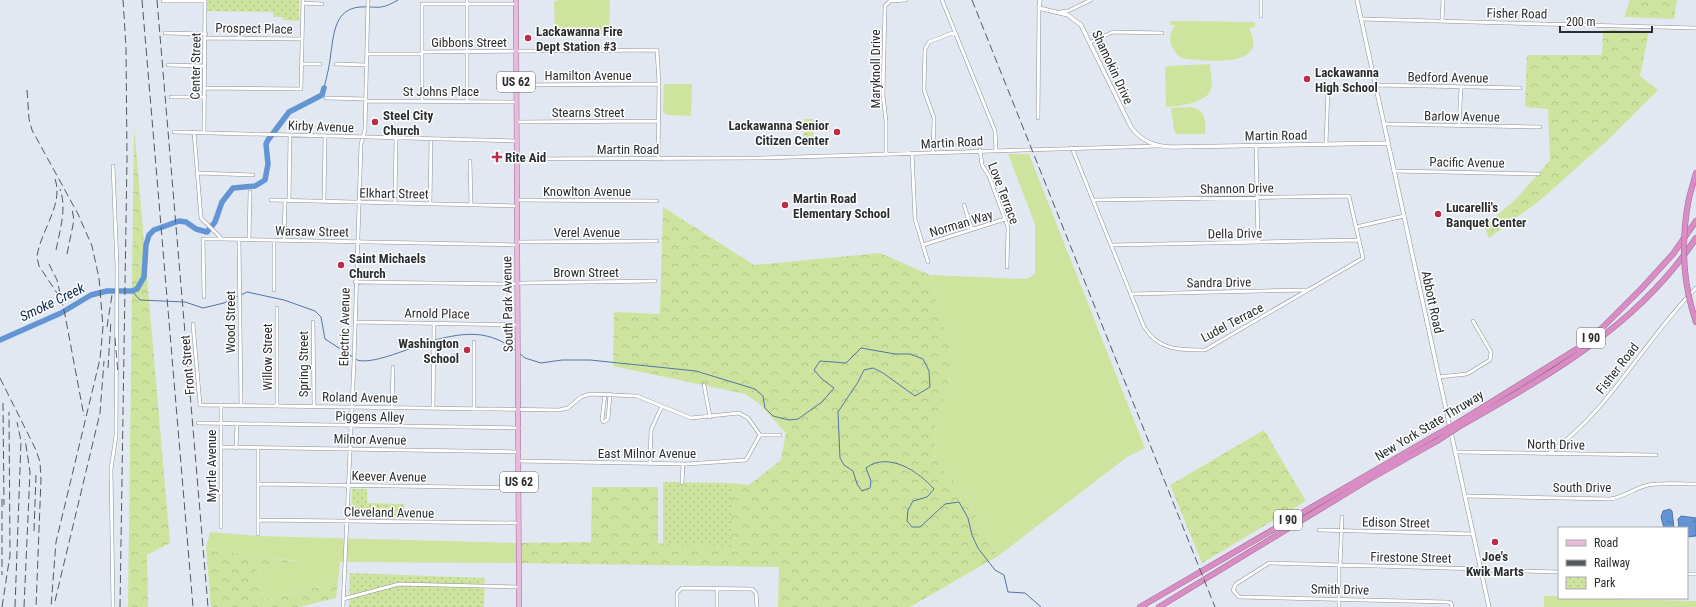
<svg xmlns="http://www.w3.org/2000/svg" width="1696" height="607" viewBox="0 0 1696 607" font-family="'Roboto Condensed',sans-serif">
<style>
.grass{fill:#cee49e}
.forest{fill:url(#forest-crowns)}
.park{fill:url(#park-dots)}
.water{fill:url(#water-ripples);stroke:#5276a4}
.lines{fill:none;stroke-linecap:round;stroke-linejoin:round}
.stream{stroke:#5276a4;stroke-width:1}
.river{stroke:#6395d5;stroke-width:5.5}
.minor-casing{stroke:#8b9199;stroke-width:4}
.tertiary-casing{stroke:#8b9199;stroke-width:4.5}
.primary-casing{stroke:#9c6c91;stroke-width:5.5}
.motorway-casing{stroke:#9c6c91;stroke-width:6}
.minor{stroke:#fff;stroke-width:3}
.tertiary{stroke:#fff;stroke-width:3.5}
.primary{stroke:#e8bbdc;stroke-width:4.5}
.motorway{stroke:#d98dc4;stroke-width:5}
.rail{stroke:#55595e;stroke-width:1;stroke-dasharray:8 4;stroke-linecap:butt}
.motorway-bridge-casing{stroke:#9c6c91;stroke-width:6;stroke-linecap:butt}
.motorway-bridge{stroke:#d98dc4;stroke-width:5}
.poi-dot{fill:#bc2c49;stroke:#fff;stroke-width:1.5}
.labels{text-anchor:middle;stroke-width:3;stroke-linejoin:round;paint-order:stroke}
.shield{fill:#fff;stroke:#6b6d6f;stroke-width:1}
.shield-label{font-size:12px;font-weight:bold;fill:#2b2e31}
.street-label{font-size:13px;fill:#2b2e31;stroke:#fff}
.poi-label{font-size:13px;font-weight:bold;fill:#2b2e31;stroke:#fff;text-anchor:start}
.water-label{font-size:14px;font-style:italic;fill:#082b54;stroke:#fff}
</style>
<defs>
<pattern id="forest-crowns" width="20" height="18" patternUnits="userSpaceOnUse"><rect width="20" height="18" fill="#cee49e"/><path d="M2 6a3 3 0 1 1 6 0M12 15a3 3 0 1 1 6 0" fill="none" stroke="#b1c489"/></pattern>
<pattern id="park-dots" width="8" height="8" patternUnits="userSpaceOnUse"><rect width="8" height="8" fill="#cee49e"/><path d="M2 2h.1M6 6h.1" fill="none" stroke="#b1c489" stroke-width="1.8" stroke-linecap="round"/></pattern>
<pattern id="water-ripples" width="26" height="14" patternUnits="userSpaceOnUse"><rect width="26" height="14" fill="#6395d5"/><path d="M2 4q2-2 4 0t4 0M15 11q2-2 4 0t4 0" fill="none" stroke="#527aad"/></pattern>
</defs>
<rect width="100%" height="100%" fill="#e2e8f1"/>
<path class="grass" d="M558,0H610L609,34L555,35L554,2Z
M1170,21L1255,22V27L1249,28C1271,70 1204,61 1181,58C1171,49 1165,37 1176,25H1170Z
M1210,64C1210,72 1213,82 1211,89C1206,104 1178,106 1166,107L1165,68L1168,66Z
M664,84H692L691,116L667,115L663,112Z
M1191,107C1206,109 1206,122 1205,134H1177L1174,131L1171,108Z
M1008,154H1029L1145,448L1127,457L998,556L964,494L936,461L935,426L954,364L930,275L1027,279L1035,274V224Z
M210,532L258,536L515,543L514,563L340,562L338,582L263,600L254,572L273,563L298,561L268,558L206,548Z
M1544,596H1559V598L1696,601V607H1544Z"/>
<path class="forest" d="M1630,0H1677L1674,19L1624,17Z
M1603,30L1649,31L1640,76L1658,90L1608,140L1538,202L1489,238L1484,226L1515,200L1550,160L1548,109L1525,107L1527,55H1602Z
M134,126L170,543L147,555L148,607H128Z
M663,207L754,265L880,253L930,275L954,364L935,426L936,461L964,494L998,556L910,607H778L779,567L514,563L515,543L591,542L592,487H658V543L730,547L731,483L749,485L781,460L786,433L758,403L745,394L613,366L614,312L660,314Z
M1264,430L1306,501L1202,563L1170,485Z
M206,548L268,558L302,562L273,563L254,572L263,600L338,582L336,598L299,607H211Z"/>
<path class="park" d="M207,0H299V21L283,20V17H273V12L206,11Z
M804,119H814L813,140H803Z
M663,482L731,483V547L663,544Z
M352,489H367V503L404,504V518L350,517Z
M350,573L485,578L484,607H349Z"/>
<path class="water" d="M1670,509L1672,511L1674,528H1664L1661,517L1663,511Z
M1681,516L1696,518V536L1687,537V528H1679L1678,519Z"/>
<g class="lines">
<path class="stream" d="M324,88C327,76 330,64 331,52C334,33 335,9 360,7C379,6 379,11 398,0
M132,291L140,300L185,302L203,308L224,303L238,296
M241,295L247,292L284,300L315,311L321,317L325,339L353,357
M435,340C466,332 489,330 515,350
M519,353L525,358L541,363L562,360H590L696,371L755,389L763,396L765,408L773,416L789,420L798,419L822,402L834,388L822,379L814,370L820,361L846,363L861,348L895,354H910L923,359L929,371L930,387L915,396L883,373L873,368L864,370L858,382L838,412L840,458L844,465L853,471L857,484L862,491L870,488L871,481L866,468C889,451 919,472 934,489L927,497L913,501L908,510L907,521L912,527H920L945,504L959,502L968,518L972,535L978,548L995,570L1004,575L1008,592L1025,593L1041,607
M355,359C368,368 416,345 432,341"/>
<path class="river" d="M0,340L61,313L91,295L107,291H132L137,289L144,277L146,245L149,235L154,230L179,221L186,222L196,229L207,232L215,222L222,202L233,188L255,186L265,180L268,164L266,144L268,140L289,112L322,95L324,88"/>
<g class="minor-casing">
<path id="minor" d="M467,0V101
M942,0L995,131L996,150
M1261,0V16
M163,1H205
M303,3L322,4
M1060,12L1068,11L1091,0
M1361,19L1696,28
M1442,21L1443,0
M165,33L206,34
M205,38L302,39
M1091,42L1113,32L1162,33
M422,52L657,50L659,84L658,159
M367,54H422
M302,64H320
M336,64L367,65
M168,65L205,66
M516,85L659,84
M1376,85L1520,88
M205,88L301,89L303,0
M171,97H205
M326,98L366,99
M366,101L516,102
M422,101V4H516
M1038,118L1039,8
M516,122L659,121
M1384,124L1540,127
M1459,126L1461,87
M174,132L516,141
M194,132L201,218L222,239L517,245
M204,133L205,0
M1326,144L1328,88L1376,87
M1256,146L1258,242
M1072,148L1144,327C1159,351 1180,350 1205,350L1363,258L1349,196L1093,200
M980,150L982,165L989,176L1008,227L1007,267
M912,153L915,219L928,262
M933,153L934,118L924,90L925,49L929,42L955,32
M886,154V121L883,95L885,6L890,1L906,0
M517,159L760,158L1159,146
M470,161L471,205
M1394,171L1539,174
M198,173L253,175
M271,200L517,206
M517,200L657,201
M289,201L290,135
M324,202L325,136
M395,203L396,138
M430,204L431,139
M964,205L972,230
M1356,227L1404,216
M239,240L241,405
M249,240L250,192
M284,240L285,201
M517,242L657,241
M923,245L1005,219
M1111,245L1359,240
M355,282L513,284L523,283L655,281
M274,290V240
M1131,294L1307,290
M204,297L203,239H222
M277,308V406
M313,322L314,406
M355,322L518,325
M193,324L200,405L559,410L568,408L581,397L590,394L637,396L691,418L739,413L748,418L760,435
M474,342V409
M1439,377L1467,374L1490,360L1491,352L1473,321
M704,385L710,417
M605,394L602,420L604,422L608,419L610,394
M221,405V527
M392,407L393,367
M433,408L434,323
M198,423L519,428
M760,435H780
M221,447L519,452
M236,448L237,424
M258,448V534
M1455,452L1656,455
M1548,454C1609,412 1644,340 1696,288
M519,461L687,464L746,460L760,435
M650,463L651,430L662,406
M682,483L683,464
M258,484L519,488
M1465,496L1610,499C1624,497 1635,488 1648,485C1664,482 1681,484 1696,484
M258,520L519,523
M1319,530L1474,534
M1340,565L1342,517
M1481,570L1559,572
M1687,574H1696
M343,599L399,584L519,587
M113,607L111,469L116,436L117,266L113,166
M343,607L354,361L361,144L365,130L368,0
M677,607V593L682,588L752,589L756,593L757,607
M717,607V589
M1339,607V565
M1452,607L1451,603L1447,602L1239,597L1233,590L1236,584L1269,563L1481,569"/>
</g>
<g class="tertiary-casing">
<path id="tertiary" d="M1040,0L1039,8L1068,15L1081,25L1131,127C1142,142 1156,147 1174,147L1388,143
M1357,0L1489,607"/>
</g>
<g class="primary-casing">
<path id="primary" d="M516,0L519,607"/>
</g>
<g class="motorway-casing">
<path id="motorway" d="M1689,198L1696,173
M1692,309L1696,322
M1459,422L1580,347L1602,328L1642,288L1673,254L1696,221
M1460,426C1548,376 1639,325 1696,238
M1140,607L1436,435
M1159,607L1368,480L1437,441"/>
</g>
<use href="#minor" class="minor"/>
<use href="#tertiary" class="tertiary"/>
<use href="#primary" class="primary"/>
<use href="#motorway" class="motorway"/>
<path class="rail" d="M142,0L193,607
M157,0L208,607
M972,0L1215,607
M27,90L29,119L32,130L78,214L92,246L99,278L103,327L100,359L56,542L51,607
M55,179C64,205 40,231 37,257L39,266L57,293
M56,250C60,230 67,208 60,189
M67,254L74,220L72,209
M49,264L57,280L65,315L84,416
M107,327L112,295
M115,338L118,374
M108,368L111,320
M0,378L36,450L40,462L41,479L36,607
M3,403L4,505
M2,499V575
M34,531L36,475
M55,601L100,413L104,361
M2,607L10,555L9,412
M15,607L21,441L17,422
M24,607L30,472L25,439
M120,607L127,158L126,47L123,0"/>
<g class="motorway-bridge-casing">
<path id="motorway-bridge" d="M1689,198C1682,234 1682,273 1692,309
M1436,435L1459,422
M1437,441L1460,426"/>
</g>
<use href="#motorway-bridge" class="motorway-bridge"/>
</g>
<g class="poi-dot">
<circle cx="528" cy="38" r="4"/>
<circle cx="1307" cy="79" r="4"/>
<circle cx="375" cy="122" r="4"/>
<circle cx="837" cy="132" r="4"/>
<path d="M495 151h4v4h4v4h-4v4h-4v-4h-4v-4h4z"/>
<circle cx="785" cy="205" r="4"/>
<circle cx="1438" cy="214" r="4"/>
<circle cx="341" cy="265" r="4"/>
<circle cx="467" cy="350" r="4"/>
<circle cx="1495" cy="542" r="4"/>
</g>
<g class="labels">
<g class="shield">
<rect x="497" y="72" width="38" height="20" rx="3"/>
<rect x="1577" y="328" width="28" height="20" rx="3"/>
<rect x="500" y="472" width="38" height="20" rx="3"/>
<rect x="1274" y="510" width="28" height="20" rx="3"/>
</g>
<g class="shield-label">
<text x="516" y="86">US 62</text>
<text x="1591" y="342">I 90</text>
<text x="519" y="486">US 62</text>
<text x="1288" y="524">I 90</text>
</g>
<g class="street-label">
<text transform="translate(1517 13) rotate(1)" y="5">Fisher Road</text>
<text transform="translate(254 28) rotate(1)" y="5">Prospect Place</text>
<text x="469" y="47">Gibbons Street</text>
<text transform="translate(195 66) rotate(-89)" y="5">Center Street</text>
<text transform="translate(1113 67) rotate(65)" y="5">Shamokin Drive</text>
<text transform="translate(875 69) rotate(-90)" y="5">Maryknoll Drive</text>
<text x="588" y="80">Hamilton Avenue</text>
<text transform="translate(1448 77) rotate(1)" y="5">Bedford Avenue</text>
<text x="441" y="96">St Johns Place</text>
<text x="588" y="117">Stearns Street</text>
<text transform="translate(1462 116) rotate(1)" y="5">Barlow Avenue</text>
<text transform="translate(321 126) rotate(2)" y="5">Kirby Avenue</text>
<text transform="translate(1276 135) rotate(-1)" y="5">Martin Road</text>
<text transform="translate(952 142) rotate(-3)" y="5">Martin Road</text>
<text x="628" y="154">Martin Road</text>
<text transform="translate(1467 162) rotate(1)" y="5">Pacific Avenue</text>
<text transform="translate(1237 188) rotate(-1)" y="5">Shannon Drive</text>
<text x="587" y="196">Knowlton Avenue</text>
<text transform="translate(394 193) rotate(1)" y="5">Elkhart Street</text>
<text transform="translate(1004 193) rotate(69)" y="5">Love Terrace</text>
<text transform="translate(961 223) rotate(-17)" y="5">Norman Way</text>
<text transform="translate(312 231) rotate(1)" y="5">Warsaw Street</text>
<text x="587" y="237">Verel Avenue</text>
<text transform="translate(1235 233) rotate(-1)" y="5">Della Drive</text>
<text x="586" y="277">Brown Street</text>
<text transform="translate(1219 282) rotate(-1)" y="5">Sandra Drive</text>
<text transform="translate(1433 302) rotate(78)" y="5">Abbott Road</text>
<text transform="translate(507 304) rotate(-91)" y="5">South Park Avenue</text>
<text transform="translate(437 313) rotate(1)" y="5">Arnold Place</text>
<text transform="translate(230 322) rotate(-90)" y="5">Wood Street</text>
<text transform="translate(1232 322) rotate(-28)" y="5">Ludel Terrace</text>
<text transform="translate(344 327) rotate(-89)" y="5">Electric Avenue</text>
<text transform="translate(267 357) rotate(-90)" y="5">Willow Street</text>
<text transform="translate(303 364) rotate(-90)" y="5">Spring Street</text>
<text transform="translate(187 365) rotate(-95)" y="5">Front Street</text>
<text transform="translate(1617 368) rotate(-52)" y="5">Fisher Road</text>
<text transform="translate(360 397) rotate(1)" y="5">Roland Avenue</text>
<text transform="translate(370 416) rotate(1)" y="5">Piggens Alley</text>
<text transform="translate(1429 425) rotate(-31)" y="5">New York State Thruway</text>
<text transform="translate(370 439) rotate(1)" y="5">Milnor Avenue</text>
<text transform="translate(1556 444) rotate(1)" y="5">North Drive</text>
<text x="647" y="458">East Milnor Avenue</text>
<text transform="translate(211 466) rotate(-90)" y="5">Myrtle Avenue</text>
<text transform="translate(389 476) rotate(1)" y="5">Keever Avenue</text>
<text x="1582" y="492">South Drive</text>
<text transform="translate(389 512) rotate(1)" y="5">Cleveland Avenue</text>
<text transform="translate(1396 522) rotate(1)" y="5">Edison Street</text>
<text transform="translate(1411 557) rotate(1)" y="5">Firestone Street</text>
<text transform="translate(1340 589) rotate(1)" y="5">Smith Drive</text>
</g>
<g class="poi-label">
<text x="536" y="36">Lackawanna Fire<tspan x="536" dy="15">Dept Station #3</tspan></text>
<text x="1315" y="77">Lackawanna<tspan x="1315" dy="15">High School</tspan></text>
<text x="383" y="120">Steel City<tspan x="383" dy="15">Church</tspan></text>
<text x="829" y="130" text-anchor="end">Lackawanna Senior<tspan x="829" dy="15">Citizen Center</tspan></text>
<text x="505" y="162">Rite Aid</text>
<text x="793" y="203">Martin Road<tspan x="793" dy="15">Elementary School</tspan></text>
<text x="1446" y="212">Lucarelli's<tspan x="1446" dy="15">Banquet Center</tspan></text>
<text x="349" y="263">Saint Michaels<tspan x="349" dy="15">Church</tspan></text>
<text x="459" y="348" text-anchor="end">Washington<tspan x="459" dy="15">School</tspan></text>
<text x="1495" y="561" text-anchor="middle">Joe's<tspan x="1495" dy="15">Kwik Marts</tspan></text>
</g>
<g class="water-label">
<text transform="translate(52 302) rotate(-26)" y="5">Smoke Creek</text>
</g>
</g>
<rect x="1558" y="527" width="130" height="72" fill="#ffffff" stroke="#aaabad"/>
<rect x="1566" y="540" width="20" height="6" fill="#e8bbdc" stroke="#aaabad"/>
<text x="1594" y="547" font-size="12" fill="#2b2e31">Road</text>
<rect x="1566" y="560" width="20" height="6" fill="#55595e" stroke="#aaabad"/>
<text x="1594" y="567" font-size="12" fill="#2b2e31">Railway</text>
<rect x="1566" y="577" width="20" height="12" fill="url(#park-dots)" stroke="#aaabad"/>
<text x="1594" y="587" font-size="12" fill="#2b2e31">Park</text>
<path d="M1560 26v6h92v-6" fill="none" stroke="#2b2e31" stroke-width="2"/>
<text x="1566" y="26" font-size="12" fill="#2b2e31" stroke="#ffffff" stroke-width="3" paint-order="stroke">200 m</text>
</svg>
